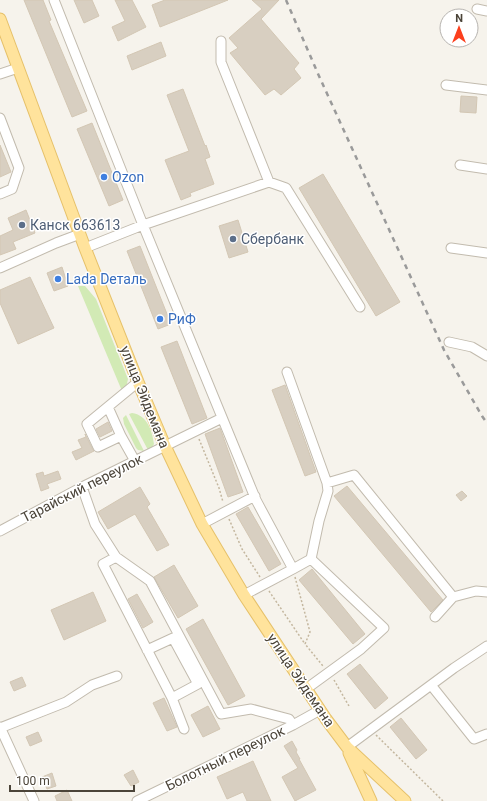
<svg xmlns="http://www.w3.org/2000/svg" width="487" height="801" viewBox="0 0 487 801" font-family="Roboto,sans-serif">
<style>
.green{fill:#d2eab5}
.building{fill:#d8cfc1;stroke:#d3c7b4}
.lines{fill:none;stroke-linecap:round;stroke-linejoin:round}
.minor-casing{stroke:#c2bbae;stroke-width:11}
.major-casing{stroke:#e6c16a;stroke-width:13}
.path{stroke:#c4b79f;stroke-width:1.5;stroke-dasharray:2 2;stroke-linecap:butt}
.minor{stroke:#fff;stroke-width:9}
.major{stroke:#ffe39c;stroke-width:11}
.rail{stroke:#9a9a9a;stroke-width:2.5;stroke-dasharray:5 5;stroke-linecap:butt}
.shop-dot{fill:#3f7fe0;stroke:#fff;stroke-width:1.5}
.service-dot{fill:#5c6f8a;stroke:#fff;stroke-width:1.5}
.labels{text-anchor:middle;stroke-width:3;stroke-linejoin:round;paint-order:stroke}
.shop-label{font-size:14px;fill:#366cbe;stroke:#fff;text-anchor:start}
.service-label{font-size:14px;fill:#4e5e75;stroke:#fff;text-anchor:start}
.street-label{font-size:14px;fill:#4b4439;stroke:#fff}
</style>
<rect width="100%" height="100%" fill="#f6f3ec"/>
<path class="green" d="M78,286H85L96,299L128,379L126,388L122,391Z
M132,413C147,415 152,430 154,444L151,449L148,450L129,414Z
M126,415L144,451L138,450L136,448L124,424L123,418Z"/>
<path class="building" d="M24,0H43L51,20L49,21L87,111L72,117Z
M74,0H92L99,16L84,23Z
M115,0H132L146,27L118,41L112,27L125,21Z
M165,0H228L160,27L152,5Z
M252,0H279L261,19L299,63L294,69L301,78L281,95L274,89L265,95L230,53L238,48L229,38L262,9Z
M161,42L166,56L132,70L127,56Z
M183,89L205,146L206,145L210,157L205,159L214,184L190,193L191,196L181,200L165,160L189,151L167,95Z
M461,96L477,97L476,113L460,112Z
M92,123L123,200L109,206L77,129Z
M0,145L11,172L0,177Z
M323,174L400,302L376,316L299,188Z
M26,210L35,233L13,242L16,249L0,255V236L13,230L8,218Z
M238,220L248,252L229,258L219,226Z
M140,246L171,324L158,329L127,251Z
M62,267L68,286L54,291L47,273Z
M30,277L54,328L18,344L0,303V290Z
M177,341L207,418L192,424L161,347Z
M285,385L316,472L305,476L272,390Z
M108,422L112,431L100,437L96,429Z
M220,428L243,492L228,497L205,434Z
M85,434L93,450L94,451L76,460L72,452L82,448L78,440L86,437Z
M58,471L61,479L47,484L49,488L41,491L36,474L43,472L44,476Z
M347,486L443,600L431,612L334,496Z
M140,487L150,504L147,507L169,545L157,551L135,514L108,529L98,512Z
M462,491L467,496L461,501L456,495Z
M248,507L281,564L269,571L236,514Z
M174,565L198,606L178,618L154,577Z
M312,569L365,634L353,644L299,580Z
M93,592L106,621L64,640L51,610Z
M137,594L153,622L143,628L128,599Z
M203,619L245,696L228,705L186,629Z
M360,664L388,698L375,709L347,674Z
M22,677L26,686L14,691L10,682Z
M164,698L177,727L167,731L153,703Z
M208,706L220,729L203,737L191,715Z
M401,718L427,750L416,759L390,727Z
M38,732L42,741L30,746L26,737Z
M292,741L297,750L296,752L300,759H299L316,790L295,801L282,777L298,768L284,746Z
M253,761L271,801H247L243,792L227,799L217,777Z
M133,770L139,782L131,786L124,775Z
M52,773L56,786L47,789L42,777Z
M67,790L72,801H57L55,796Z"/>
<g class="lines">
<g class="minor-casing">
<path id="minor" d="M54,0L143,225L256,500L293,569L244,595
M477,9L487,11
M0,74L18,68
M446,85L487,90
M0,118L19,168L12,189L0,194
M460,165L487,169
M269,182L286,188L360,307
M85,248L143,225L269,182L221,62V41
M451,248L487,253
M0,268L56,243L80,234
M449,342L472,347L487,356
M287,372L327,483L328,491L319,521L311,559L293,569
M108,407L121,436
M135,461L121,436L98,447L87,424L138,382
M327,483L354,475L453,597
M82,487L95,524L116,557L150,581L221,714L251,709L289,719L293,725
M202,524L255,496
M0,531L82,487L222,418
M116,557L103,564L172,698L184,729
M435,617L453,597L476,591L487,592
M147,650L173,638L198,684L172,698
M431,685L474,739L487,734
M306,689L361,649L384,628L311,559
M0,727L34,801
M0,728L66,702L92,685L117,676
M347,747L454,668L487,646
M137,801L293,725L320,710"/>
</g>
<g class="major-casing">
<path id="major" d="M0,19L85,248L138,382L165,446L202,524L244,595L326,719L347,747L405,801
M349,753L371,801"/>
</g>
<path class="path" d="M199,439L219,488L223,502
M229,519L242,549L260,577
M295,577L310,632L305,644L323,666
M269,591L305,644
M334,680L349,706
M376,735L443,801"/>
<use href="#minor" class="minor"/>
<use href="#major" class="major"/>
<path class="rail" d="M286,0L319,76L444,350L482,416L487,423"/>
</g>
<g class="shop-dot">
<circle cx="104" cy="177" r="4"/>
<circle cx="58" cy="279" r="4"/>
<circle cx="160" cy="319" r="4"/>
</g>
<g class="service-dot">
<circle cx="22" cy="225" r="4"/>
<circle cx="233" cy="239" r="4"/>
</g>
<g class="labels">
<g class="shop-label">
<text x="112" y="182">Ozon</text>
<text x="66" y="284">Lada Dеталь</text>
<text x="168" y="324">РиФ</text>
</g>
<g class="service-label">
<text x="30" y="230">Канск 663613</text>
<text x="241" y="244">Сбербанк</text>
</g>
<g class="street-label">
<text transform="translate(145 397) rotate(68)" y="5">улица Эйдемана</text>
<text transform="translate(82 488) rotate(-27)" y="5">Тарайский переулок</text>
<text transform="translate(301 680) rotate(56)" y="5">улица Эйдемана</text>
<text transform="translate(225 758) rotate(-26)" y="5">Болотный переулок</text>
</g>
</g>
<g transform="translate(459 28)"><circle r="19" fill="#ffffff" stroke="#b7b4b0"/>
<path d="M0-3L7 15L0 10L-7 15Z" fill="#fc3f1d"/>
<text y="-6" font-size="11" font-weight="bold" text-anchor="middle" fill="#4b4439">N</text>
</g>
<path d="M10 785v6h124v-6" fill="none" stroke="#4b4439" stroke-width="2"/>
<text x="16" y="785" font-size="12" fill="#4b4439" stroke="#ffffff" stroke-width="3" paint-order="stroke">100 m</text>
</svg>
